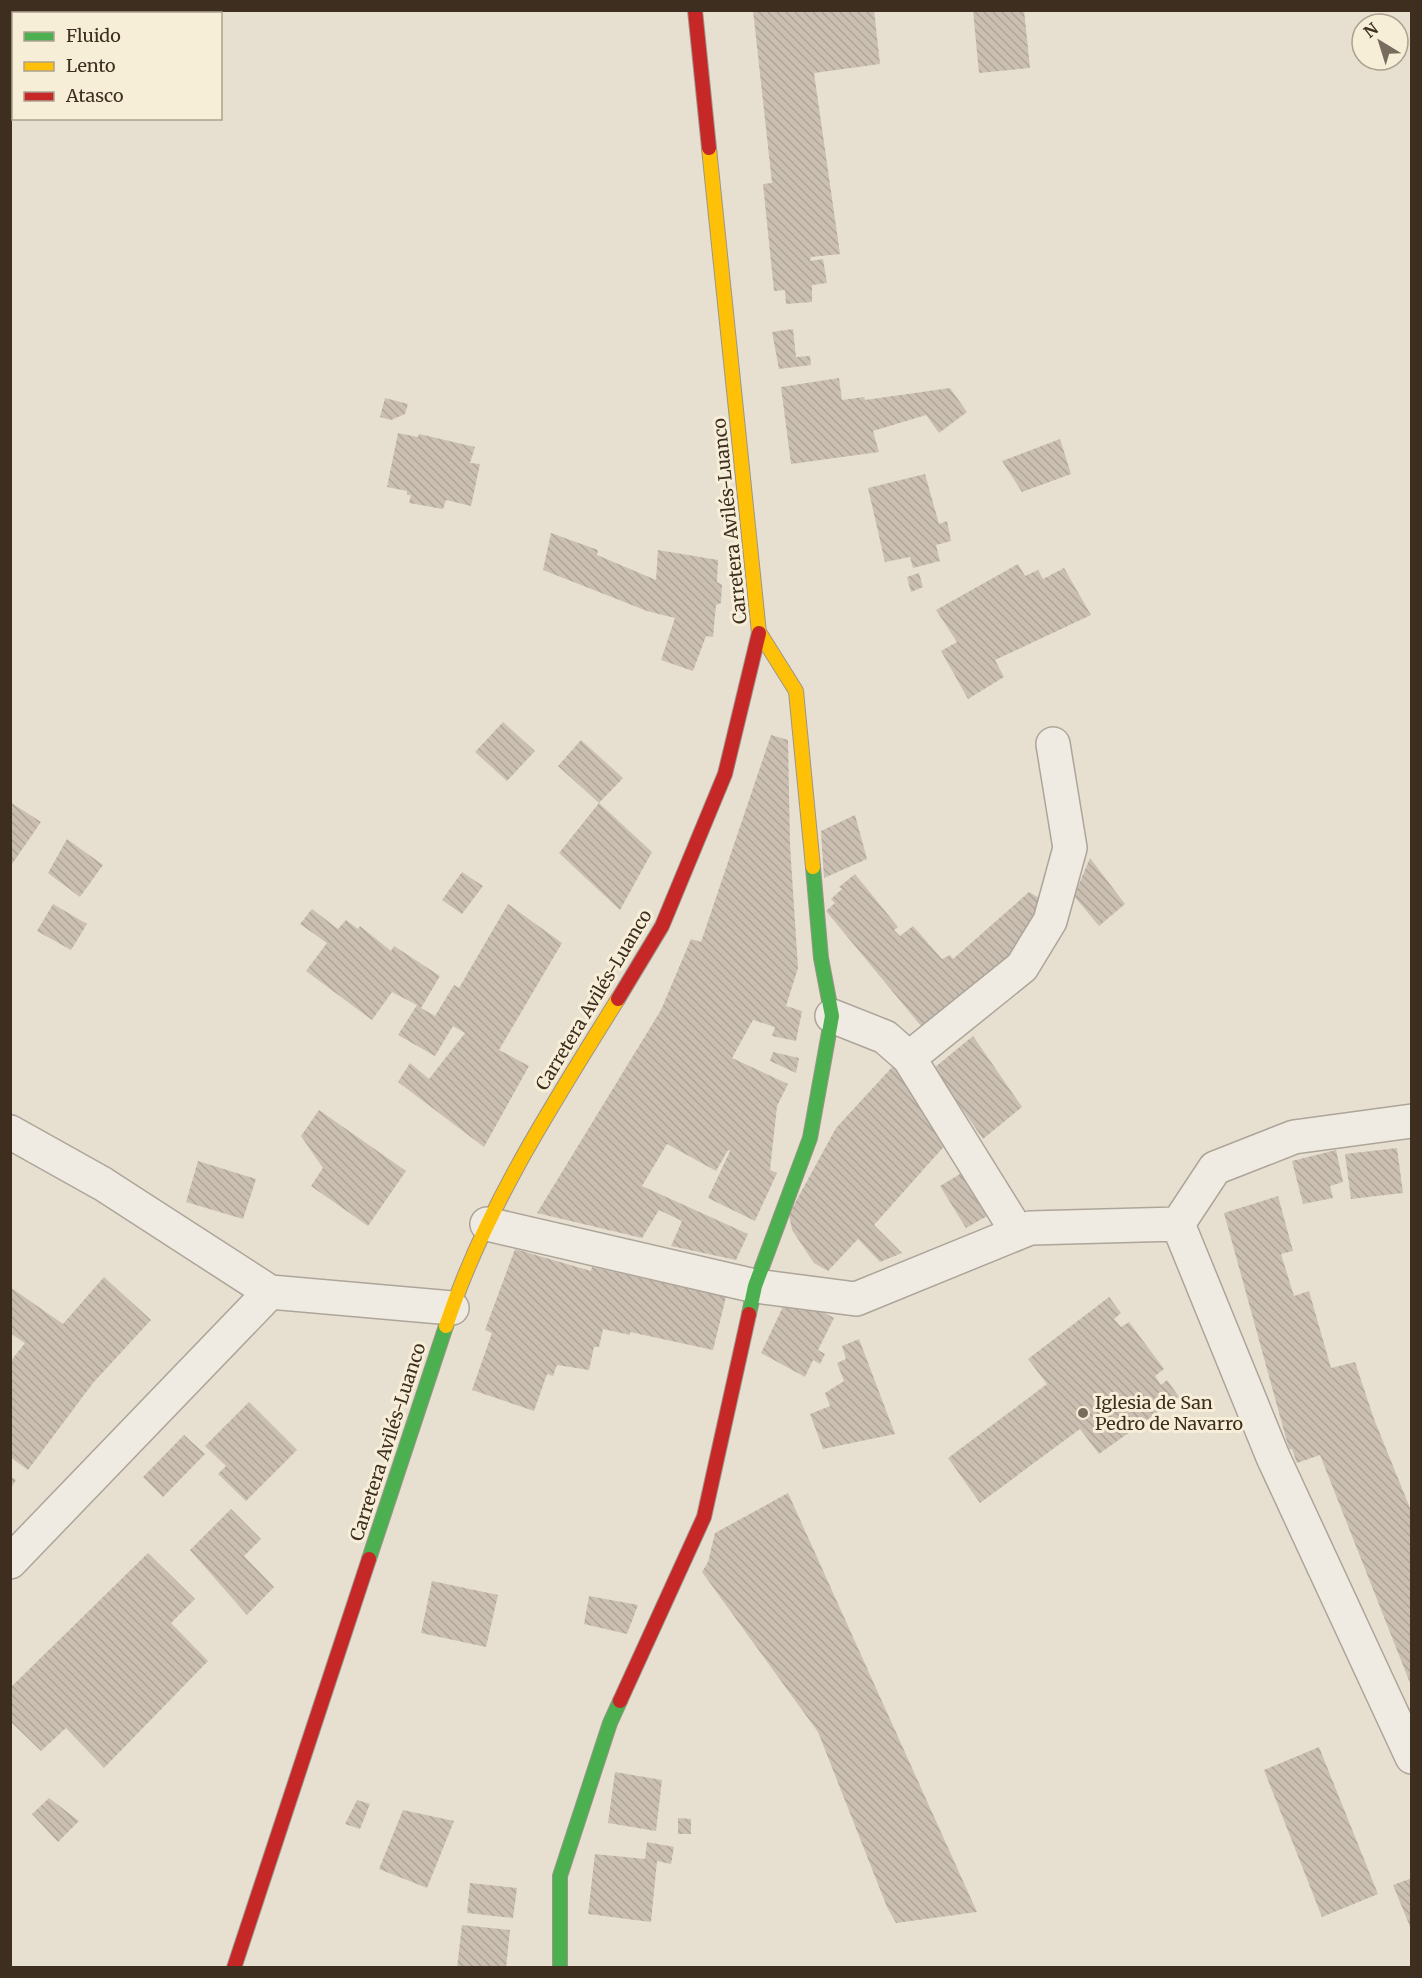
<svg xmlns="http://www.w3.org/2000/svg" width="1422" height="1978" viewBox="0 0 1422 1978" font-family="Merriweather,serif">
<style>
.building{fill:url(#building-back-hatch)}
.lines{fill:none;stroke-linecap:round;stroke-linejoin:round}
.street-casing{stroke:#ada599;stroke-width:36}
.fast-casing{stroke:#9c958a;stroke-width:16}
.slow-casing{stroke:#9c958a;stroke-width:16}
.jam-casing{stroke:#9c958a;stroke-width:16}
.street{stroke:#efebe3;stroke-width:33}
.fast{stroke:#4caf50;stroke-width:14}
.slow{stroke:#ffc107;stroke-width:14}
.jam{stroke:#c62828;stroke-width:14}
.poi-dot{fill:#786c5e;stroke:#f7eed8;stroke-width:2}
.labels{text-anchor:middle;stroke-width:6;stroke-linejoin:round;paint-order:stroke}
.street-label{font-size:18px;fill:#3d2e20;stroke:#f7eed8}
.poi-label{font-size:18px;fill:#3d2e20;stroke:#f7eed8;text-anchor:start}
</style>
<defs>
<pattern id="building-back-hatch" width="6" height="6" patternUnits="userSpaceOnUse" patternTransform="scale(1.5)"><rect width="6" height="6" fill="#cbbfb2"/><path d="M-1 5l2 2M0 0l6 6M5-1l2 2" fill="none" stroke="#afa499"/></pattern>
</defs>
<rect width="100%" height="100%" fill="#e7e0d1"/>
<path class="building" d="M753,10H874L880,64L814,73L840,254L811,257L810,261L823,259L827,283L812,285V302L786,304L785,290L774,291L763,184L772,183Z
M973,10H1024L1030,68L979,73Z
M793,329L796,357L810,356L811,365L779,369L772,332Z
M839,378L842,400L864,397L865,400L950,388L967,412L939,433L926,415L873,431L879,452L791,464L781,387Z
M385,398L408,404L405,414L391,420L380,417Z
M398,433L418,437L419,434L475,447L470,463L480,464L471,506L446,500L443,509L409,503L411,495H407V491L387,487Z
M1060,439L1071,474L1022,492L1002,461Z
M925,474L939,524L947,521L951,541L936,545L940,561L913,568L910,557L885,562L868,488Z
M551,533L598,550L597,555L656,580L658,550L718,560L717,582L722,585L721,603L716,605L713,637L706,636L693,671L661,660L675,618L647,611L543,570Z
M1018,564L1025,576L1038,570L1043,579L1064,568L1091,615L995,660L1004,677L968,699L941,651L957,642L936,610Z
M919,573L923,587L911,592L907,577Z
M503,722L535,751L507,781L475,752Z
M771,735L788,740L790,845L798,968L786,1006L802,1011L796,1041L772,1036L775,1027L753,1020L732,1058L788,1084L777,1106L770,1170L777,1173L755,1221L708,1198L730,1151L728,1150L716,1171L667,1144L642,1186L748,1234L736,1260L671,1246L682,1221L659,1210L642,1238L537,1213L661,1010L691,939L701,942Z
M581,740L623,778L599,803L558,766Z
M10,802L41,822L10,867Z
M599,803L652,852L620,910L559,853Z
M855,815L867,859L824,878L821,831Z
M67,839L103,865L80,897L48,873Z
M1090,858L1125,904L1099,926L1074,896Z
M462,872L483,886L462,914L442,900Z
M855,874L898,927L894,930L900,936L913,926L942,959L950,955L953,959L1029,892L1041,899L1031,930L1018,953L926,1032L826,911L835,903L831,899L842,889L839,887Z
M53,904L87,924L71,950L37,931Z
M508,904L562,943L499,1050L529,1066L484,1147L398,1082L410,1063L429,1079L465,1033L453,1026L435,1056L398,1035L417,1005L392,992L372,1020L306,971L327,943L300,924L312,909L338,929L346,920L358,929L360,926L391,951L394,946L440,976L421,1008L435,1016L454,985L459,988Z
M973,1036L1022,1107L983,1139L934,1068Z
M773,1052L799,1058L796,1073L770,1061Z
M894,1065L948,1142L874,1225L902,1253L880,1262L858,1239L828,1271L814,1263L792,1230L789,1214L836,1128Z
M319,1110L406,1171L368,1226L311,1186L323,1168L301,1136Z
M1397,1148L1403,1193L1351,1199L1345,1154Z
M1336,1150L1343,1182L1330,1186L1333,1198L1303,1204L1292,1161Z
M198,1161L256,1179L243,1219L186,1202Z
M965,1171L989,1215L966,1228L940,1186Z
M1278,1196L1293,1251L1281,1254L1294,1296L1309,1291L1331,1368L1355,1362L1374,1419L1412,1513V1688L1320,1455L1297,1463L1292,1449H1289L1224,1213Z
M515,1249L591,1271L592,1267L726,1297L713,1350L630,1332V1335L603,1329L599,1347H594L589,1370L557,1365L553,1376L547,1374L534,1411L472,1390L492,1333L485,1330Z
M104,1277L151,1320L93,1383L28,1470L10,1457V1362L25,1343L10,1333V1287L63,1324Z
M789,1294L834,1318L818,1350L825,1354L820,1364L813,1360L805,1377L761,1353Z
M1109,1297L1121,1313L1114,1319L1121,1327L1129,1322L1164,1369L1155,1376L1161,1385L1167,1380L1179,1397L1099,1454L1080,1429L980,1503L948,1458L1047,1384L1028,1359Z
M859,1339L895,1434L823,1449L810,1414L830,1406L825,1393L844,1381L837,1363L846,1359L842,1346Z
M249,1402L297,1450L246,1501L218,1474L226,1466L205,1446Z
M184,1435L205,1454L163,1497L143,1477Z
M10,1476L16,1480L10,1489Z
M788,1493L977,1912L896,1923L887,1907L818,1732L702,1572L708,1562L715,1533Z
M231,1509L261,1539L244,1556L274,1587L247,1615L190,1550Z
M148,1553L195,1599L171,1623L208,1661L104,1768L66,1728L41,1751L10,1721V1688Z
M432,1581L498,1595L486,1647L421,1633Z
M589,1596L638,1605L627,1634L584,1624Z
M1319,1747L1378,1894L1322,1917L1264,1770Z
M615,1772L662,1780L656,1831L608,1823Z
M49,1798L79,1821L58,1842L32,1814Z
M357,1800L370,1804L360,1829L345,1824Z
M403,1810L454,1821L427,1888L379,1869Z
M678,1818L691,1819V1834H678Z
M647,1842L674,1847L671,1864L657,1861L651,1922L588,1914L595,1854L645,1859Z
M1412,1878V1929H1411L1393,1885Z
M470,1883L517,1888L513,1918L467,1913Z
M462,1925L510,1930L506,1968H457Z"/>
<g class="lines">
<g class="street-casing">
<path id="street" d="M832,1016L885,1037L909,1058L1018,1233
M909,1058L1022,967L1050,921L1070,848L1053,744
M10,1132L103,1184L270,1292
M487,1224L755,1286L856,1299L1030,1228L1178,1224L1273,1457L1412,1757
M1178,1224L1215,1168L1294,1137L1412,1121
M10,1562L270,1292L452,1308"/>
</g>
<g class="fast-casing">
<path id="fast" d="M749,1314L755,1286L810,1138L832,1016L821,958L813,867
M369,1559L446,1326
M560,1968V1876L610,1723L620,1701"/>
</g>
<g class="slow-casing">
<path id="slow" d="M709,148L759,633
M759,632L796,691L813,867
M446,1326C485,1208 553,1104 618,999"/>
</g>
<g class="jam-casing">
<path id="jam" d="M695,10L709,148
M618,999L662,926L725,774L759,633
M620,1701L704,1517L749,1314
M234,1968L369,1559"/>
</g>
<use href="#street" class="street"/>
<use href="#fast" class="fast"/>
<use href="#slow" class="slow"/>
<use href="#jam" class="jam"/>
</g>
<circle class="poi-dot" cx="1083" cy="1413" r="6"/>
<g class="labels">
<g class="street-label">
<text transform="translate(730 521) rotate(-96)" y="6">Carretera Avilés-Luanco</text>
<text transform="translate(594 1000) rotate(-59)" y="6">Carretera Avilés-Luanco</text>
<text transform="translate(388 1442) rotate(-72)" y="6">Carretera Avilés-Luanco</text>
</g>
<g class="poi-label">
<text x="1095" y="1409">Iglesia de San<tspan x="1095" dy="21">Pedro de Navarro</tspan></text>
</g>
</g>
<rect width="1422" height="1978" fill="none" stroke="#3d2e20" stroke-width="24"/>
<rect x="12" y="12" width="210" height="108" fill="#f7eed8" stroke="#ada18e" stroke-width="1.5"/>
<rect x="24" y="32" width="30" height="9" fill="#4caf50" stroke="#ada18e" stroke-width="1.5"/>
<text x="66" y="42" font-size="18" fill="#3d2e20">Fluido</text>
<rect x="24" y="62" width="30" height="9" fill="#ffc107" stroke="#ada18e" stroke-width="1.5"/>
<text x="66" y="72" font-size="18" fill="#3d2e20">Lento</text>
<rect x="24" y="92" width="30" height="9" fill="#c62828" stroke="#ada18e" stroke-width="1.5"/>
<text x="66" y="102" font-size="18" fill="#3d2e20">Atasco</text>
<g transform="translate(1380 42) rotate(322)"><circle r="28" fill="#f7eed8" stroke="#ada18e" stroke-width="1.5"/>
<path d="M0-4.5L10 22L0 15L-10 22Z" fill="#786c5e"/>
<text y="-9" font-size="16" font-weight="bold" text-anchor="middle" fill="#3d2e20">N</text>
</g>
</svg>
